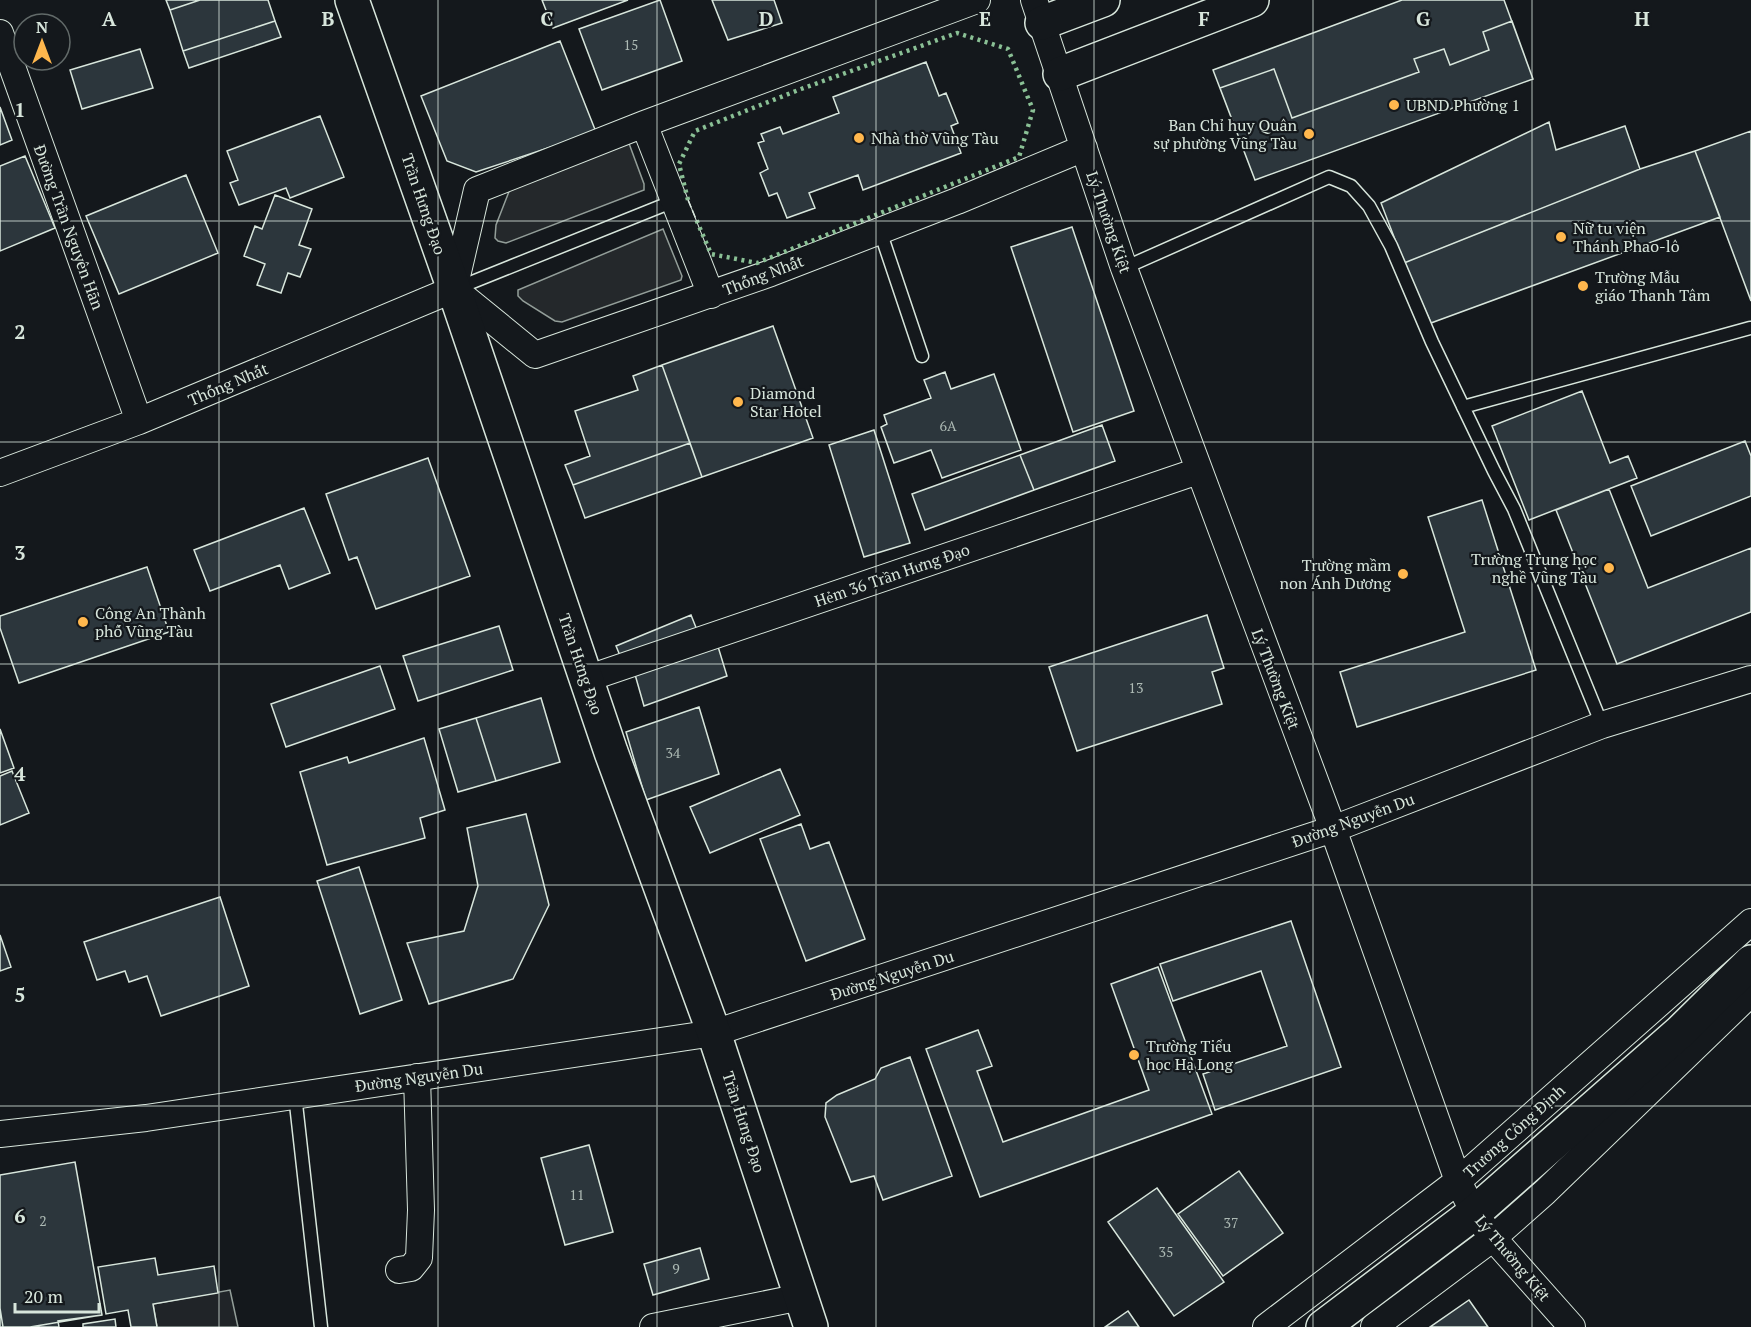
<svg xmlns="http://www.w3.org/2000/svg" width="1751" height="1327" viewBox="0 0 1751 1327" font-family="'PT Serif',serif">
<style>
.green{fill:#202428;stroke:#939e99;stroke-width:1.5}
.parking{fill:#24282b;stroke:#939e99;stroke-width:1.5}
.building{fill:#2c363c;stroke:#d8e6dc;stroke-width:1.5}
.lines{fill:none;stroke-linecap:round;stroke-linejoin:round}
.service-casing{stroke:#d8e6dc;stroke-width:15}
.minor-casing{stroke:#d8e6dc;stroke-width:28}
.secondary-casing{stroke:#d8e6dc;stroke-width:36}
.service{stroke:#14181c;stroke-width:12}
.minor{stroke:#14181c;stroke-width:26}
.secondary{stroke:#14181c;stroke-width:33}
.hedge{stroke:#8ac095;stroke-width:4.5;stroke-dasharray:3 4.5;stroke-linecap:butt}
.fence{stroke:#d8e6dc;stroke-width:1.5;stroke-dasharray:8 3;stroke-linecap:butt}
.grid{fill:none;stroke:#d8e6dc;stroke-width:1.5;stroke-opacity:0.55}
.poi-dot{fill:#ffb74d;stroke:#14181c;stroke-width:2}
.labels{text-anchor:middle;stroke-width:4.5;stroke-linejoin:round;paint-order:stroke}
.number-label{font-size:14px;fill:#adbab4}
.poi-label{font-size:16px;fill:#d8e6dc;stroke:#14181c;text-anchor:start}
.street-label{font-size:16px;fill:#d8e6dc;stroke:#14181c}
.grid-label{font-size:20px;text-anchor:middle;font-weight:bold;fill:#d8e6dc;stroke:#14181c;stroke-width:4.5;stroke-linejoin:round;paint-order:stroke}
</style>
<rect width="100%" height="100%" fill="#14181c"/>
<path class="green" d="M230,1290L238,1327H157L153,1304Z"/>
<path class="parking" d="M627,138L644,184V190L506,243L498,241L495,238L496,225L510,189Z
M663,229L682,276L681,280L562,322L555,321L523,301L518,296V290Z"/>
<path class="building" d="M166,0H200L170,10Z
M200,0H268L275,21L183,51L170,10Z
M542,0H628L553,28Z
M660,0L682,61L602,90L579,29Z
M712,0H774L782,23L728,40Z
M1402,0H1504L1533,79L1255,180L1213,70Z
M275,21L281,37L189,68L183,51Z
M1512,21L1533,79L1255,180L1220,88L1274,69L1292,118L1419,72L1414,59L1444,49L1450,65L1489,50L1483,32Z
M560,41L596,132L476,172L447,161L421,96Z
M140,49L153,88L82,109L70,70Z
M926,62L939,96L946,93L958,123L951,126L961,153L863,190L858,175L809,193L815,208L787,218L777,193L769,196L760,173L768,169L758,143L764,141L761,134L780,127L783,134L839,113L833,97Z
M0,107L12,140L0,145Z
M320,116L344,177L290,198L286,188L239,205L230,183L238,180L227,151Z
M1549,122L1556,150L1625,126L1640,169L1404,263L1381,203Z
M1751,131V301L1695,151Z
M1695,151L1720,217L1431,323L1404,263L1640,169Z
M25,156L55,228L0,251V166Z
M186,175L218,253L119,294L86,216Z
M275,195L312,209L299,245L311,249L300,277L288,273L281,293L257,285L265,264L244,256L255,226L262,229Z
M1072,227L1134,411L1073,432L1011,247Z
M773,326L813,438L702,477L662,365Z
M662,365L690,443L573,485L565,465L590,456L575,411L638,390L633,376Z
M945,372L951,389L994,374L1021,450L942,478L931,450L894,463L881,427L887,424L884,415L931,398L924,380Z
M1582,391L1610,463L1628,456L1637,478L1529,520L1492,426Z
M1102,425L1115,461L1034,490L1020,455Z
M874,430L910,543L864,557L829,445Z
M1745,441L1751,456V496L1651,536L1631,486Z
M690,443L702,477L585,518L573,485Z
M1020,455L1034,490L925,530L912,494Z
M428,458L470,576L376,609L357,557L349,560L326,494Z
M1609,489L1648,588L1751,548V612L1617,664L1556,510Z
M1482,500L1536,670L1357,727L1340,672L1465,632L1428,517Z
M304,508L330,573L289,589L280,565L210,591L194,550Z
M147,567L169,632L19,683L0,628V616Z
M691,615L701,640L626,670L616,646Z
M1207,615L1224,668L1212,672L1222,704L1077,751L1049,667Z
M499,626L513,670L418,701L403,656Z
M716,640L727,676L644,706L634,671Z
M380,666L395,709L286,747L271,704Z
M541,698L560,762L496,781L476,718Z
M699,707L719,774L646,800L626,732Z
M476,718L496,781L458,792L439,729Z
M0,729L14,768L0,773Z
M424,738L445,810L420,818L425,838L327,865L300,772L347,757L349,763Z
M780,769L800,815L710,853L690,807Z
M12,771L29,813L0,825V776Z
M526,814L549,905L513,979L429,1004L407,943L464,931L478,886L467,828Z
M801,824L810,849L829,842L865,939L806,961L760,839Z
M359,867L402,1000L360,1014L317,881Z
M220,897L249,986L161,1016L147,976L129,982L125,971L97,980L84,942Z
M1291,921L1341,1067L1215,1110L1203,1074L1287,1046L1261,971L1173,1001L1160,964Z
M0,935L11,967L0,971Z
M1158,967L1212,1114L980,1197L926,1049L978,1030L992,1066L977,1071L1003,1142L1149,1090L1111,984Z
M910,1057L952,1176L883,1200L874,1176L851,1182L825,1117L826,1103L837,1095L875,1079L881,1068Z
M589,1145L613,1232L565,1245L541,1158Z
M75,1162L102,1315L30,1327H3L0,1308V1175Z
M75,1162L102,1315L58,1321L59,1327H0V1175Z
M1239,1171L1283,1233L1223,1276L1178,1214Z
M1157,1188L1224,1282L1174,1316L1108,1222Z
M700,1248L709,1279L653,1295L644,1264Z
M155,1258L158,1275L214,1266L218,1293L153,1304L157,1327H131L128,1310L106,1314L98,1267Z
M1469,1300L1488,1327H1430Z
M1128,1311L1139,1327H1105Z
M115,1319L116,1327H83V1324Z"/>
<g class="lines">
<g class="service-casing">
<path id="service" d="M880,231L922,356
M1124,268L1329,177L1351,186L1369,206L1391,246L1432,342L1494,471L1514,509L1602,725
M455,289L674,201
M1463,407L1750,328
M295,1095L321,1327"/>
</g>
<g class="minor-casing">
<path id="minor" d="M1034,0L1124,268L1333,829L1458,1181L1474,1213L1493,1238L1572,1327
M0,33L139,421
M644,124L711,295
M454,289L535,355L771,273L957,201L1084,148
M454,289L477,190L644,124L977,0
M0,473L139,421L454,289
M586,679L1198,471
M0,1134L146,1118L714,1033L1333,829L1602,725L1751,679
M399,1270L411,1268L419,1258L421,1210L417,1077
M653,1327L801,1297
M1266,1327L1458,1181L1751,922
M1374,1327L1493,1238L1545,1192L1751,993"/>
</g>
<g class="secondary-casing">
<path id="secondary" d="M352,0L454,289L611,752L714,1033L811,1327
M1042,23L1103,0
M1060,74L1252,0
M1323,1327L1474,1213L1680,1032L1751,962"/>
</g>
<use href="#service" class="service"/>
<use href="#minor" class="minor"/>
<use href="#secondary" class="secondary"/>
<path class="hedge" d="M688,200L679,164L695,131L801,89L957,33L1008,49L1033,110L1019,157L757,263L711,254L696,219"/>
<path class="fence" d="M688,200L696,219"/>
</g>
<path class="grid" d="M219,0V1327M438,0V1327M657,0V1327M876,0V1327M1094,0V1327M1313,0V1327M1532,0V1327M0,221H1751M0,442H1751M0,664H1751M0,885H1751M0,1106H1751"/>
<g class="poi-dot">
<circle cx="1394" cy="105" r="6"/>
<circle cx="1309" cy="134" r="6"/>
<circle cx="859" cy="138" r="6"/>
<circle cx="1561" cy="237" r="6"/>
<circle cx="1583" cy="286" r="6"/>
<circle cx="738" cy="402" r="6"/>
<circle cx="1609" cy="568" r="6"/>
<circle cx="1403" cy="574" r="6"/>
<circle cx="83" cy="622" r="6"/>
<circle cx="1134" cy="1055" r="6"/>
</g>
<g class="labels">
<g class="number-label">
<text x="631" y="50">15</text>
<text x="948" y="431">6A</text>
<text x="1136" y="693">13</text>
<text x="673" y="758">34</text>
<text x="577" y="1200">11</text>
<text x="43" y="1226">2</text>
<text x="1231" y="1228">37</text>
<text x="1166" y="1257">35</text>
<text x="676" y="1274">9</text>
</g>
<g class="poi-label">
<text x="1406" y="111">UBND Phường 1</text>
<text x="1297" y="131" text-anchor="end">Ban Chỉ huy Quân<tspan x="1297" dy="18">sự phường Vũng Tàu</tspan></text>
<text x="871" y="144">Nhà thờ Vũng Tàu</text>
<text x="1573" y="234">Nữ tu viện<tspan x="1573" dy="18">Thánh Phao-lô</tspan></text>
<text x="1595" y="283">Trường Mẫu<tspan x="1595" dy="18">giáo Thanh Tâm</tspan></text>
<text x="750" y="399">Diamond<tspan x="750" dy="18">Star Hotel</tspan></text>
<text x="1597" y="565" text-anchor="end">Trường Trung học<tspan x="1597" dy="18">nghề Vũng Tàu</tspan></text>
<text x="1391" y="571" text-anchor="end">Trường mầm<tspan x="1391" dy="18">non Ánh Dương</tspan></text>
<text x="95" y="619">Công An Thành<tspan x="95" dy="18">phố Vũng Tàu</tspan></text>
<text x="1146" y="1052">Trường Tiểu<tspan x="1146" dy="18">học Hạ Long</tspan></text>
</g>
<g class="street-label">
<text transform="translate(424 204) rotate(71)" y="6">Trần Hưng Đạo</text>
<text transform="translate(1109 222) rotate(71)" y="6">Lý Thường Kiệt</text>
<text transform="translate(69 227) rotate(70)" y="6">Đường Trần Nguyên Hãn</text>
<text transform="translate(763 275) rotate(-21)" y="6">Thống Nhất</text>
<text transform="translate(228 384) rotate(-23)" y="6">Thống Nhất</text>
<text transform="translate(892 575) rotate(-19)" y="6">Hẻm 36 Trần Hưng Đạo</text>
<text transform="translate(581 664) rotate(71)" y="6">Trần Hưng Đạo</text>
<text transform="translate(1276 679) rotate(69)" y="6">Lý Thường Kiệt</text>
<text transform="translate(1353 820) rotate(-20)" y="6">Đường Nguyễn Du</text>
<text transform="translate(892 975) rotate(-18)" y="6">Đường Nguyễn Du</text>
<text transform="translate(419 1077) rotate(-8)" y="6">Đường Nguyễn Du</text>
<text transform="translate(744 1122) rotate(72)" y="6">Trần Hưng Đạo</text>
<text transform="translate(1514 1131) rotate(-42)" y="6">Trương Công Định</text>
<text transform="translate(1513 1258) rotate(50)" y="6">Lý Thường Kiệt</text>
</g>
</g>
<g class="grid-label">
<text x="109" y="26">A</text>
<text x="328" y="26">B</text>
<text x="547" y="26">C</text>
<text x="766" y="26">D</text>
<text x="985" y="26">E</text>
<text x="1204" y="26">F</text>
<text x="1423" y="26">G</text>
<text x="1642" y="26">H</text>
<text x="20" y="117">1</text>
<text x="20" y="339">2</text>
<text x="20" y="560">3</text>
<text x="20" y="781">4</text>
<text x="20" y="1002">5</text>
<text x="20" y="1223">6</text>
</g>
<g transform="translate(42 42)"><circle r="28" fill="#14181c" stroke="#626a69" stroke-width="1.5"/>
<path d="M0-4.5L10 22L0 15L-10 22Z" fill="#ffb74d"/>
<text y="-9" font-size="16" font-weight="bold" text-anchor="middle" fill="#d8e6dc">N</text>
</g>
<path d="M15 1303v9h84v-9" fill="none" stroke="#d8e6dc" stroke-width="3"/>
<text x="24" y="1303" font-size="18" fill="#d8e6dc" stroke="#14181c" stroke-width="4.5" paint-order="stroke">20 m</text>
</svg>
